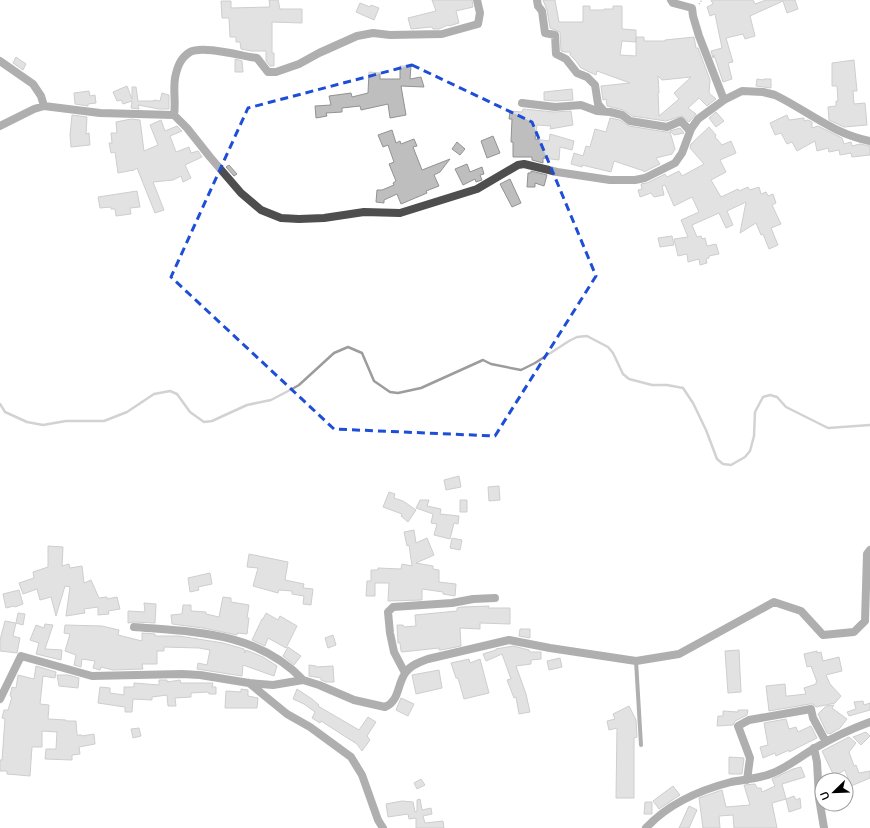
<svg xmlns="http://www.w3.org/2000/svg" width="870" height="828" viewBox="0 0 870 828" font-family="'Nunito Sans',sans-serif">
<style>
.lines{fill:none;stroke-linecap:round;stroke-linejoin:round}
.stream{stroke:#9c9c9c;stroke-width:2.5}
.building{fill:#bebebe;stroke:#929292;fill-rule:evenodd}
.path{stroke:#707070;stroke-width:1.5;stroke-dasharray:1 2;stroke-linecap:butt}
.service{stroke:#4e4e4e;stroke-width:4}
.minor{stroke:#4e4e4e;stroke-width:8}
.marked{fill:none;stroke:#1d4ed8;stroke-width:3;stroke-dasharray:8 5;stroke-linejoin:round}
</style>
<rect width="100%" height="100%" fill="#fff"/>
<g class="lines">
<path class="stream" d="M0,404L5,412L27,422L43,425L66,421H104L127,412L154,394L170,391L177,394L190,412L204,422L212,421L247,405L271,400L292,389L299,385L334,353L348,347L362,353L374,381L390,392L398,393L421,388L483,360L491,364L521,370L535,363L569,341L577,337L587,336L608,347L613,353L623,374L629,379L652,385H667L683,388L693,403L706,430L717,459L723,464L731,465L745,457L750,451L754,436L755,412L763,397L770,395L777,397L786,407L828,428L870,425"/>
</g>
<path class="building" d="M269,0H278L280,9H302V23L272,22V53H274V66H270L266,61V51H251L241,49L240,42H236V37H230L229,18H222L221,1H231V8L270,7Z
M432,0H472L473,7L456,11L459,23L449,26L448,25L439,29H433L432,27L411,29L408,18L436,11Z
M543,0H555L559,22H583V6H590V10H604V9H613V6H622V29L636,30V42L622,41L620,55L636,56V37H644V41H665V40L694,37L696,48H698L710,80L709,93L716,99L707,106L699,98L688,108L696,114L689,122L682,116L666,121L632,116L623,110L607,106L606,99L603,100L601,86L630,83L597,71L596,75L585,70L580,67L576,61L570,55V52H565L561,51L560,32L550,28L547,10ZM658,76L662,80L691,77L674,93L679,99L659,116L658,93H659Z
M711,0H753L755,4L766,0H795L798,9L787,13L783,1L750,16L755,36L745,39L743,34L726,38L733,62L728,63L732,79L723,82L714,55L713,58L711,51L722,48L715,14L710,16L707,7L713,4Z
M360,3L370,7L371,5L379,8L374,20L356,12Z
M16,57L26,64L23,70L13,63Z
M235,59L242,61L243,72H235Z
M854,60L857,91H853L854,104L865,103L867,125L844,127L829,120L828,107L836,106V101H838L837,86H832V63Z
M400,66H411L410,79L421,77L424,87L401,86L406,115L390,118L388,104L361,110L360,106L342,108V112L326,113L327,116L316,118L315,106L331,105L329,96L351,93L352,97L368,93L369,72L380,73V79H400Z
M757,79L764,80V79H771V88L756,86Z
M127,86L132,99V87H136L138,101H154V100L160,101L162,93L169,95V109H159L138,105L139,109L131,108L132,101L123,104L121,100L117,101L113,92Z
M572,89L573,100L555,101L544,100V92Z
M89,91L90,96L95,95L96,103L88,104V106L75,104L74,93Z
M523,109L554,112L571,111L573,125L550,129L551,126L537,125L535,139L549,141L550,134L574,141L572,150L560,147L559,160L543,158V163L532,160V157H513V142H511L512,119H509L510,111L522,112Z
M716,112L724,121L716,127L709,118Z
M72,115L87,117L86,134L89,133L90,145L71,147L70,135Z
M787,115L789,120L804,118V121L808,120L812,122V128L818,126L842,138L844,144L851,142L852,146L860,144L870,146V155L852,157L851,153L840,155L839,150L829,152L828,148L817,151L815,141L797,151L792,142L787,144L781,133L775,135L770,123Z
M610,118L620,120L629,126L666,132H670L675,149L672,154L656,158L660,164L644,172V171L614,161L611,172L582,165V167L571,164L574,153L583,156L586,146L590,147L595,129L606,132Z
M131,119L140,120L144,151L158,145L150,125L161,120L165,131L177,126L182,131L170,136L176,152L189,147L191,153L198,151L202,157L185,165L191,178L183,182L181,176L173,180L153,182L164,210L155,213L137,168L134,170L118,173L115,152L111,153L109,143H112L111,133H117L116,122Z
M709,127L716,135L715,137L722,145L731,141L736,153L720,160L726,172L711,180L721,197L738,189L739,191L748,187L750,190L759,187L761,194L766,192L768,196L773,194L776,203L772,205L781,224L771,228L778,245L769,249L763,234L761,235L756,223L740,233L746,202L727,211L733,225L726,228L719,213L692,225L697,237L701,236L702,239L705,238L707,246L716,244L719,254L709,256V258L706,259L707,263L700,265L699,259L688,262L687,254L678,256L674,239L688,237L681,220L699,212L692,197L674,206L665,185L662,186L664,195L654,197L651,193L640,197L638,190L642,189L641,184L647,183L665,174L667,177L679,171L682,176L704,164L690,148L691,144Z
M680,128L684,133L674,135L670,131Z
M392,130L396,143L400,141L401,144L414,139L417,146L413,147L422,170L450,159L440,172L434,175L439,186L426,191L427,193L401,204L397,194L384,200V203L376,202L377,190H382L394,185L393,183L396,181L389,164L394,162L388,145L383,147L378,135Z
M493,136L500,153L487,158L481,141Z
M457,142L465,149L460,155L452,149Z
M467,164L470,172L482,167L484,174L480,175L482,180L476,182L475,179L463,185L455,169Z
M229,165L237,174L234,176L226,167Z
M531,171L547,175L544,186L535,183V187H527L528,173H531Z
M510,179L521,203L512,207L500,184Z
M137,191L140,207L130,208L131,214L116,216L115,209H111V207L100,208L98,197Z
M672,236L674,245L660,247L658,238Z
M459,476L461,487L446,490L444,480Z
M499,486L500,500L489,501L488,487Z
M389,492L395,494L394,498L403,501L416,510L408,522L401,516L402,514L383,507Z
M420,500H429L427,506L441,509L440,514L459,516L458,524L454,523L450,539L434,535L437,524L431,523L433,514L416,508Z
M460,500H467V512H460Z
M414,530L416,543L427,538L434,555L416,563L433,566V569L439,570V582L456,584L455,596L443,594V592L422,589V600L388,601L389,583H375V596H366L367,581H371V570H378V568L401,569L402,564L412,566L409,545L407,546L404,532Z
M452,538L462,540L460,550L450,548Z
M48,546L63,547L62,566L69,564L70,568L82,566L84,583L91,580L99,598L107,597V599L117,597L120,609L108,611L109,614L98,615V607L84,609L85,613L66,616L70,587L65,586L56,616L51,597L40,600L37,589L23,594L19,583L34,578L33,572L48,567Z
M249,554L288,562L285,580L304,584L303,588L313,589L311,605L303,604L304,596L292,594V591L279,590L278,593L253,586L258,568L247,567Z
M210,573L212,584L198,587L199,590L190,592L188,578Z
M19,590L23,604L15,607L14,606L6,608L3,594Z
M223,597L231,598V602L249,605L247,618H249L247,634L237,633V635L203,628L172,624L171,615L182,614L183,605H191V611L206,612V614L219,617Z
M144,603L156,604L155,623L134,622L128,623V611L145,612Z
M489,606L488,608H510V624L480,623V629L460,628L461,646L441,650H439V648L402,652L401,651L400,643H398L397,625H403L404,627L416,626L415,615L457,611V608L462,607Z
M18,613L25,614L23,625L16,623Z
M266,613L278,620L280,616L297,626L286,648L268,638L265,646L252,640L262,619H263Z
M5,621L16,623L13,636L20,638L17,653L0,651V640Z
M45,624L53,625L45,649L62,650L61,660L36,654L39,643L30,640L36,625L44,628Z
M65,625L102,626L119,630L118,635L142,641V633L155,634V636H179L223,643L244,649L245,653L246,650L263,657L277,666L274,676L243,665L242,676L197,669L198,663L207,665L210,650L199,648L164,647V651H157V664H142L143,669L113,670L101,667L100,670L93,668L95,661L82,659L81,667L74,665L76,655L65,651L70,634L64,633Z
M520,629H530V638L519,636Z
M333,635L336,645L328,648L325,638Z
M513,646L529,650L530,652H541V659L531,660V664L516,666L526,694L530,712L519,714L516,697L514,698L507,680L511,679L502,654L486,661L483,654L496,650V649Z
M288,647L301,656L294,665L283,656Z
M739,650L741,692L728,693L725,651Z
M817,651V653L821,652L823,661L839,657L842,671L826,675L830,684L841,696L835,703L816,707L813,704H810L769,711L766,686L785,684L786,696H788L806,694L804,688L816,684V682H817L811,666L807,667L804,654Z
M560,658L562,667L549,670L547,661Z
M469,659L470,663L480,659L489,693L464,699L458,678H456L451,663Z
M309,665L316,666V667L333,666L334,682H326L321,680V678L309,676Z
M36,666L56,672L55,678L43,676L40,704L49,705L48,719L66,720V721H76L77,735H82V736L94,734L95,744L79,747L80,754L72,755V760L45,759L46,749H56L57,732L42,731V747H32L30,776L7,774V771H0V760H2L5,719L2,718L4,710H8L12,697L10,696L12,687L16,688L18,675L34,679Z
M439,670L442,688L416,694L412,675Z
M57,675H68L79,678L78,688L59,686Z
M159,680H167V682L180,680L181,683H213L212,687H216V694H209L208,692L191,693V697L175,698L176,706H168L167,695L152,697V700L133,699L132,712H125V707L98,703L100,687L110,688V693L124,695V687H134V683L159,685Z
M241,689L248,690V696L258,698L257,708H225L226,691L241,692Z
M297,689L312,699L319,705L318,706L359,730L368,717L376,722L367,736L370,740L362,751L357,744L349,739L321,721L320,723L312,718L315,712L304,704L293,699Z
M401,698L414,704L408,716L396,710Z
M863,701L864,705L870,703V710L849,716L847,712L856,709L854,702Z
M834,705L832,708L847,719L840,728L830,734L827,733L818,714L826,706Z
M629,706L636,720L637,737L634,738V798H616L617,728L609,730L607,721L615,719L613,714Z
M738,710H748L747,715L735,721L733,725L717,726L718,716H723V711L738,712Z
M786,719L789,729L796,727L798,732L811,726L817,738L789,752V750L776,756L775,753L763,758L760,747L768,745L764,723Z
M139,728L141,736L133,738L131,729Z
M866,732L870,736L861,745L853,737Z
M849,737L856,743L849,752L854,766L856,765L859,773L870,771V778L851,786L845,770L834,776L822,751Z
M729,757L744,758L742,774H729Z
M801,767L805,777L782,784L786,799L772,803L777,828H734L733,815L719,816L720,828H703L699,798L722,790L726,807L750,805L744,785L755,784L757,788H761L762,792L775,786L772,779L793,769Z
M421,779L425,785L417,789L414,783Z
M673,786L680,795L659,809L653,801Z
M794,796L796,800L800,798L801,808L789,812L786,799Z
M420,799L422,810L431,808L432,814L423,816L425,823L443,821L444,828H416V818L409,819L408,814L388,817L386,804L402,801L413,802L415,812L417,811V800Z
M645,802H652V814H644Z
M689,806L697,810L689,828H679Z"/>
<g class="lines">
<path class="path" d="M699,4L702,0"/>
<path class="service" d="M636,661L641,745"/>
<path class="minor" d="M537,0L538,6L542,11L545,33L555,35L556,54L566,59L577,73L587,77L595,85L598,104L604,111
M671,0L673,3L692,8L693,16L699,36L724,100
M0,61L33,84L41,96L44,106
M522,103L555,107L581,105L597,111L610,112L622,115L630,121L667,127L681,121L690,131
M174,115C176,103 173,90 175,78C177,68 180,58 190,52C203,45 241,56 257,58L268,72H276L299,64L319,53L357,36L373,33L390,35L442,34L478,24L480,13L477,0
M0,126L34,109L44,106L100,113L174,115L187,128L210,157L241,193L261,210L281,218L299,219L324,218L364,212L400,213L477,189L518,165L524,164L557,172L610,180H635L645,178L675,163L682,153L691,129L698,119L724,100L742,91L763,92L775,95C808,111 833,134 870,141
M134,627C195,632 258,632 303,680
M405,673L394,652L390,633L388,612L393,607L452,603L473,599L495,598
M249,683L287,714L310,727L351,757L362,775L378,820L383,828
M0,699L21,656L92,676L182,674L200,675L249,683L273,685L303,680L319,685L354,700L385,707C400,701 397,683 406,672C411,665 420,662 428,659L509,640L550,648L636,661L679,654L774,602L801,611L823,635L854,632L865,621L867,554L870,550
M814,748L817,762L819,798L824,828
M747,780L750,758L738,726L749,720L811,709L813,718L826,742
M646,828C668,804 700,790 731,782C745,779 759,779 773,773C788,767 801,756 815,748C832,738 851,729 870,722"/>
</g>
<path d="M0 0H870V828H0ZM412,65L532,122L596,276L495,436L334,429L171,277L248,108Z" fill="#fff" fill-opacity=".55" fill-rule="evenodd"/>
<path class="marked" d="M412,65L532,122L596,276L495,436L334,429L171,277L248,108Z"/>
<g transform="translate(834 792) rotate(247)"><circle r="19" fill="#ffffff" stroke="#999999"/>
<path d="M0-3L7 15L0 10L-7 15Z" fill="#000000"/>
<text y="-6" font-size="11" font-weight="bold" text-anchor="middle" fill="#000000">U</text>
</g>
</svg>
